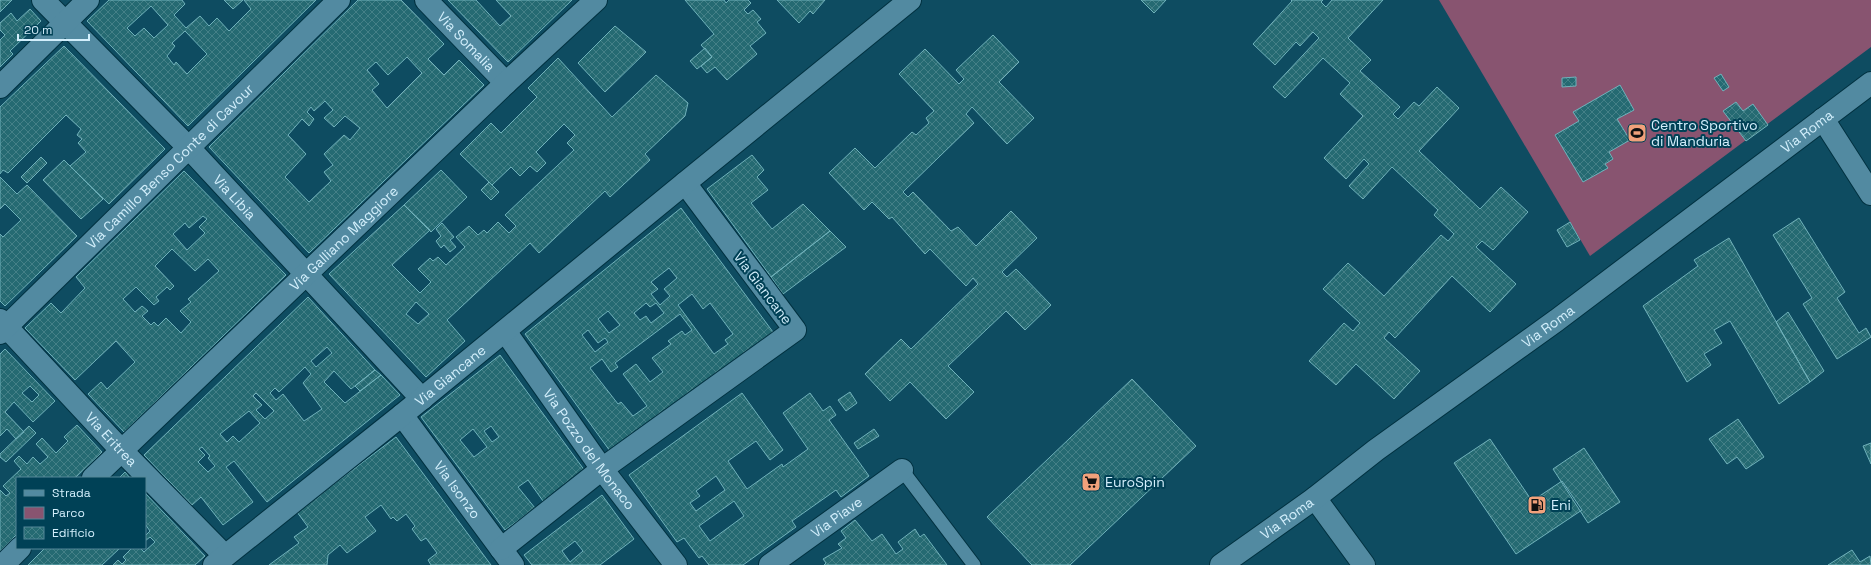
<svg xmlns="http://www.w3.org/2000/svg" width="1871" height="565" viewBox="0 0 1871 565" font-family="'Space Grotesk',sans-serif">
<style>
.green{fill:#885470}
.building{fill:url(#building-cross-hatch);stroke:#70b2bb;fill-rule:evenodd}
.lines{fill:none;stroke-linecap:round;stroke-linejoin:round}
.service-casing{stroke:#013140;stroke-width:15}
.minor-casing{stroke:#013140;stroke-width:24}
.tertiary-casing{stroke:#013140;stroke-width:24}
.service{stroke:#528aa1;stroke-width:13}
.minor{stroke:#528aa1;stroke-width:22}
.tertiary{stroke:#528aa1;stroke-width:22}
.labels{text-anchor:middle;stroke-width:4;stroke-linejoin:round;paint-order:stroke}
.street-label{font-size:14px;fill:#d3effc;stroke:#004156}
.poi-label{font-size:14px;fill:#d3effc;stroke:#004156;text-anchor:start}
</style>
<defs>
<pattern id="building-cross-hatch" width="8" height="8" patternUnits="userSpaceOnUse"><rect width="8" height="8" fill="#256a72"/><path d="M0 0l8 8M0 8l8-8" fill="none" stroke="#448087"/></pattern>
</defs>
<rect width="100%" height="100%" fill="#0e4c61"/>
<path class="green" d="M1439,0H1871V47L1590,256Z"/>
<path class="building" d="M0,0H12L0,12Z
M109,0H182L185,4L174,15L186,28L200,16L209,26L217,18L229,31L251,9L244,0H316L188,126L87,21ZM151,6L168,25L154,38L144,28L135,36L127,28ZM185,31L207,54L187,74L176,62L174,65L167,56L175,46L172,43Z
M224,0H243L233,9Z
M358,0H401L444,44L428,59L444,75L459,60L484,85L309,253L209,147ZM407,57L422,73L387,108L372,90L379,84L367,70L376,62L388,75ZM325,101L333,110L324,118L334,127L345,116L360,128L350,140L344,135L324,154L333,165L324,172L331,181L309,202L285,177L306,154L288,135L302,119L309,126L314,119L307,112L311,107L314,111Z
M448,0H476L500,26L511,16L496,0H572L508,62Z
M685,0H724L726,3L729,0H748L751,3L744,10L748,14L753,10L761,19L757,22L766,33L750,46L757,54L727,80L715,67L707,73L701,66L712,57L701,45L714,34Z
M777,0H825L813,14L810,11L799,23Z
M1141,0H1166L1154,13Z
M1291,0H1323L1321,2L1326,7L1332,0H1383L1348,38L1371,60L1360,71L1400,107L1393,114L1398,119L1414,102L1419,106L1437,87L1459,108L1419,151L1480,209L1501,187L1528,212L1493,250L1482,241L1476,247L1516,284L1490,312L1452,276L1395,338L1389,332L1384,338L1420,371L1394,399L1356,364L1336,385L1309,361L1344,323L1353,331L1360,323L1323,289L1348,263L1384,296L1441,235L1448,241L1454,234L1434,215L1438,210L1392,167L1363,199L1349,186L1369,164L1364,159L1346,179L1324,158L1363,116L1340,94L1350,83L1323,58L1285,98L1273,87L1319,38L1313,32L1300,46L1296,42L1275,65L1253,44L1292,1Z
M30,9L41,21L10,51L13,54L0,67V40L5,35L0,30V23L11,13L17,21Z
M615,26L646,52L605,92L578,63Z
M993,35L1019,62L999,82L1034,118L1007,144L972,107L966,114L974,123L903,192L908,197L913,192L951,231L958,227L976,246L1011,211L1037,238L1002,272L1007,277L1016,269L1051,305L1025,330L1006,311L948,366L974,392L946,419L910,382L890,401L865,374L901,339L911,349L978,284L973,278L966,286L930,249L925,254L892,217L889,219L872,202L864,210L829,173L855,148L875,168L912,132L916,135L929,123L926,118L934,111L899,74L925,49L959,84L964,79L956,70Z
M64,46L165,149L109,204L70,166L86,152L78,143L82,139L77,135L81,129L66,115L8,173L3,170L0,174V107Z
M705,48L712,57L697,69L690,61Z
M558,58L612,117L656,75L688,103L685,116L645,154L650,160L610,197L605,191L539,253L530,243L447,320L465,341L426,377L329,274L404,205L430,230L392,265L420,293L431,282L418,269L430,258L433,261L438,257L446,265L465,247L456,237L469,226L478,235L484,230L487,233L498,222L509,233L516,226L505,215L574,150L567,143L575,135L564,124L536,152L546,163L537,172L530,166L520,176L511,167L492,185L460,154L491,123L501,133L537,97L528,88ZM416,302L429,314L418,324L406,314Z
M1721,74L1729,87L1723,91L1714,78Z
M1576,77V86L1562,87V78Z
M1620,85L1634,110L1617,119L1630,140L1609,152L1613,159L1605,164L1608,168L1583,182L1555,135L1579,121L1573,112Z
M1736,102L1743,111L1753,104L1768,125L1746,141L1723,111Z
M752,155L764,170L757,177L768,190L751,203L772,229L803,204L830,231L771,277L707,189Z
M41,157L47,163L27,183L21,177Z
M64,160L103,199L81,219L43,180Z
M441,170L467,197L431,232L404,205Z
M184,171L286,275L124,432L88,394L101,382L107,389L135,362L116,341L75,380L25,328L51,303L61,313L85,288L76,277ZM203,216L207,219L199,227L205,233L187,250L173,234L185,223L189,228ZM172,249L195,271L208,259L219,271L188,299L191,302L180,311L191,322L181,333L166,318L158,326L154,322L151,325L142,316L148,311L142,306L135,312L123,299L136,287L154,305L159,301L156,297L167,287L170,290L174,286L155,266Z
M0,177L17,194L27,185L77,236L5,306L0,301V234L3,237L21,220L5,204L0,209Z
M489,182L499,192L491,200L481,190Z
M681,208L773,332L610,451L525,334ZM669,268L677,278L664,289L670,296L660,305L651,294L658,289L651,282ZM692,294L703,309L710,303L733,334L725,340L728,344L714,354L678,305ZM646,303L650,307L656,303L664,313L651,323L646,316L640,320L634,313ZM608,311L620,325L609,333L598,319ZM680,314L692,330L685,335L682,331L668,341L671,344L652,358L663,372L650,382L636,364L623,374L647,406L633,416L621,402L618,404L590,368L602,359L611,372L618,367L615,363ZM588,330L598,343L605,338L608,342L595,352L582,335Z
M1799,218L1845,292L1837,298L1859,333L1866,328L1871,337L1837,359L1803,304L1812,298L1773,235Z
M1570,222L1580,240L1567,247L1557,230Z
M442,223L454,237L450,240L456,247L450,252L444,245L441,248L436,241L441,236L436,229Z
M830,231L846,247L783,294L771,277Z
M1729,238L1810,382L1779,404L1730,321L1714,330L1722,343L1704,354L1711,365L1687,382L1643,306L1698,266L1694,260Z
M308,297L375,370L351,389L334,371L324,382L345,403L381,375L400,395L267,502L234,461L226,467L253,502L223,525L201,497L192,505L144,455ZM327,347L332,353L316,367L311,361ZM305,367L311,374L303,383L322,409L304,421L283,394L276,400L270,393L275,388L279,392ZM256,393L274,411L265,419L256,410L262,405L253,396ZM249,411L260,423L239,442L233,436L227,442L220,434ZM202,447L210,456L208,458L215,466L208,472L198,462L205,455L199,449Z
M1788,312L1824,371L1810,382L1776,322Z
M5,349L55,401L33,422L14,402L5,412L24,432L16,439L7,429L0,436V354ZM30,386L39,395L32,402L22,393Z
M500,355L585,471L543,501L528,480L518,487L535,508L505,530L421,417ZM491,426L499,437L492,442L484,431ZM473,429L487,447L474,457L460,440Z
M375,370L381,375L360,391L355,386Z
M1132,379L1196,446L1070,565H1032L987,517Z
M850,392L857,403L846,411L838,400Z
M742,393L783,450L770,460L756,441L728,461L747,489L782,464L783,467L808,449L783,413L810,393L823,411L830,406L836,415L829,420L869,476L841,497L836,490L792,521L796,527L743,565H709L702,556L699,558L684,538L677,542L629,475ZM716,476L725,490L696,511L690,503L700,496L696,491ZM734,501L744,516L710,541L699,526Z
M1738,419L1764,457L1746,469L1737,457L1727,464L1709,439Z
M77,425L102,452L75,478H17V534L0,551V490L6,496L10,493L3,486L21,469L14,461L19,456L27,464L33,457L40,464L48,457L36,444L42,438L56,453L68,441L64,437Z
M29,426L36,433L6,462L0,457V454Z
M874,429L879,436L858,449L854,443Z
M396,437L491,565H431L428,560L437,553L426,538L421,541L412,529L415,526L406,514L397,521L393,517L391,519L381,505L365,517L376,531L347,553L340,545L328,555L327,565H269L299,543L294,537L308,527L297,512Z
M1490,439L1532,501L1562,481L1582,510L1516,554L1454,463Z
M1871,443V464L1863,446Z
M1584,448L1620,502L1588,523L1553,469Z
M125,472L130,478H119Z
M145,493L205,556L195,565H113L118,560L122,564L126,560L123,557L132,548H140L144,552L155,542L150,537L145,541V536L150,531L145,524Z
M602,495L634,539L600,565H532L524,555ZM575,541L583,551L570,562L562,551Z
M855,520L872,541L882,534L896,554L903,549L898,542L915,529L920,537L924,534L947,565H824L826,563L823,559L842,548L838,544L846,538L841,531Z
M45,548H120L102,565H28Z
M1852,550L1860,562L1870,556L1871,565H1828Z"/>
<g class="lines">
<g class="service-casing">
<path id="service" d="M902,470L974,565"/>
</g>
<g class="minor-casing">
<g id="minor">
<path id="s1" d="M43,0L189,148L422,399"/>
<path id="s2" d="M426,0L506,83"/>
<path d="M0,87L88,0"/>
<path d="M1823,119L1871,194"/>
<path id="s3" d="M0,320L122,451L224,555"/>
<path id="s4" d="M505,331L602,469L676,565"/>
<path id="s5" d="M0,333L339,0"/>
<path id="s6" d="M402,415L513,565"/>
<path id="s7" d="M93,478L506,83L596,0"/>
<path d="M1315,498L1364,565"/>
<path d="M501,549L602,469L795,330L685,183"/>
<path d="M3,565L20,548"/>
<path id="s8" d="M214,565L402,415L685,183L910,0"/>
<path id="s9" d="M770,565L902,470"/>
</g>
</g>
<g class="tertiary-casing">
<g id="tertiary">
<path id="s10" d="M1221,565L1315,498L1376,450L1557,320L1871,83"/>
</g>
</g>
<use href="#service" class="service"/>
<use href="#minor" class="minor"/>
<use href="#tertiary" class="tertiary"/>
</g>
<defs>
<g id="stadium-square" transform="scale(1)"><rect x="-9" y="-9" width="18" height="18" rx="4" fill="#f1a17b" stroke="#004156"/><path d="M0-5a6.5 5 0 1 0 0 10a6.5 5 0 1 0 0-10ZM-3.5-1.8h7v3.6h-7Z" fill="#111"/></g>
<g id="supermarket-square" transform="scale(1)"><rect x="-9" y="-9" width="18" height="18" rx="4" fill="#f1a17b" stroke="#004156"/><path d="M-6-5.5h2.5l.6 2H6L4.5 2H-2.5L-4.4-4H-6ZM-1.5 3.2a1.3 1.3 0 1 0 .1 0ZM3 3.2a1.3 1.3 0 1 0 .1 0Z" fill="#111"/></g>
<g id="fuel-square" transform="scale(1)"><rect x="-9" y="-9" width="18" height="18" rx="4" fill="#f1a17b" stroke="#004156"/><path d="M-5.5-6h7V0h2V4h1.3V-2.5L3-4.5l.8-.8L6-3V5H2.5V1h-1V6h-7ZM-4.2-4.7v3.2H.2V-4.7Z" fill="#111"/></g>
</defs>
<g fill-rule="evenodd">
<use href="#stadium-square" x="1637" y="133"/>
<use href="#supermarket-square" x="1091" y="482"/>
<use href="#fuel-square" x="1537" y="505"/>
</g>
<g class="labels">
<g class="street-label">
<text dy="5" stroke="none"><textPath href="#s2" startOffset="58">Via Somalia</textPath></text>
<text dy="5" stroke="none"><textPath href="#s10" startOffset="729">Via Roma</textPath></text>
<text dy="5" stroke="none"><textPath href="#s5" startOffset="238">Via Camillo Benso Conte di Cavour</textPath></text>
<text dy="5" stroke="none"><textPath href="#s1" startOffset="275">Via Libia</textPath></text>
<text dy="5" stroke="none"><textPath href="#s7" startOffset="347">Via Galliano Maggiore</textPath></text>
<text transform="translate(763 288) rotate(53)" y="5">Via Giancane</text>
<text dy="5" stroke="none"><textPath href="#s10" startOffset="405">Via Roma</textPath></text>
<text dy="5" stroke="none"><textPath href="#s8" startOffset="303">Via Giancane</textPath></text>
<text dy="5" stroke="none"><textPath href="#s3" startOffset="163">Via Eritrea</textPath></text>
<text dy="5" stroke="none"><textPath href="#s4" startOffset="145">Via Pozzo del Monaco</textPath></text>
<text dy="5" stroke="none"><textPath href="#s6" startOffset="93">Via Isonzo</textPath></text>
<text dy="5" stroke="none"><textPath href="#s9" startOffset="82">Via Piave</textPath></text>
<text dy="5" stroke="none"><textPath href="#s10" startOffset="81">Via Roma</textPath></text>
</g>
<g class="poi-label">
<text x="1651" y="130">Centro Sportivo<tspan x="1651" dy="16">di Manduria</tspan></text>
<text x="1105" y="487">EuroSpin</text>
<text x="1551" y="510">Eni</text>
</g>
</g>
<rect x="16" y="477" width="130" height="72" fill="#004156" stroke="#548798"/>
<rect x="24" y="490" width="20" height="6" fill="#528aa1" stroke="#548798"/>
<text x="52" y="497" font-size="12" fill="#d3effc">Strada</text>
<rect x="24" y="507" width="20" height="12" fill="#885470" stroke="#548798"/>
<text x="52" y="517" font-size="12" fill="#d3effc">Parco</text>
<rect x="24" y="527" width="20" height="12" fill="url(#building-cross-hatch)" stroke="#548798"/>
<text x="52" y="537" font-size="12" fill="#d3effc">Edificio</text>
<path d="M18 34v6h71v-6" fill="none" stroke="#d3effc" stroke-width="2"/>
<text x="24" y="34" font-size="12" fill="#d3effc" stroke="#004156" stroke-width="3" paint-order="stroke">20 m</text>
</svg>
